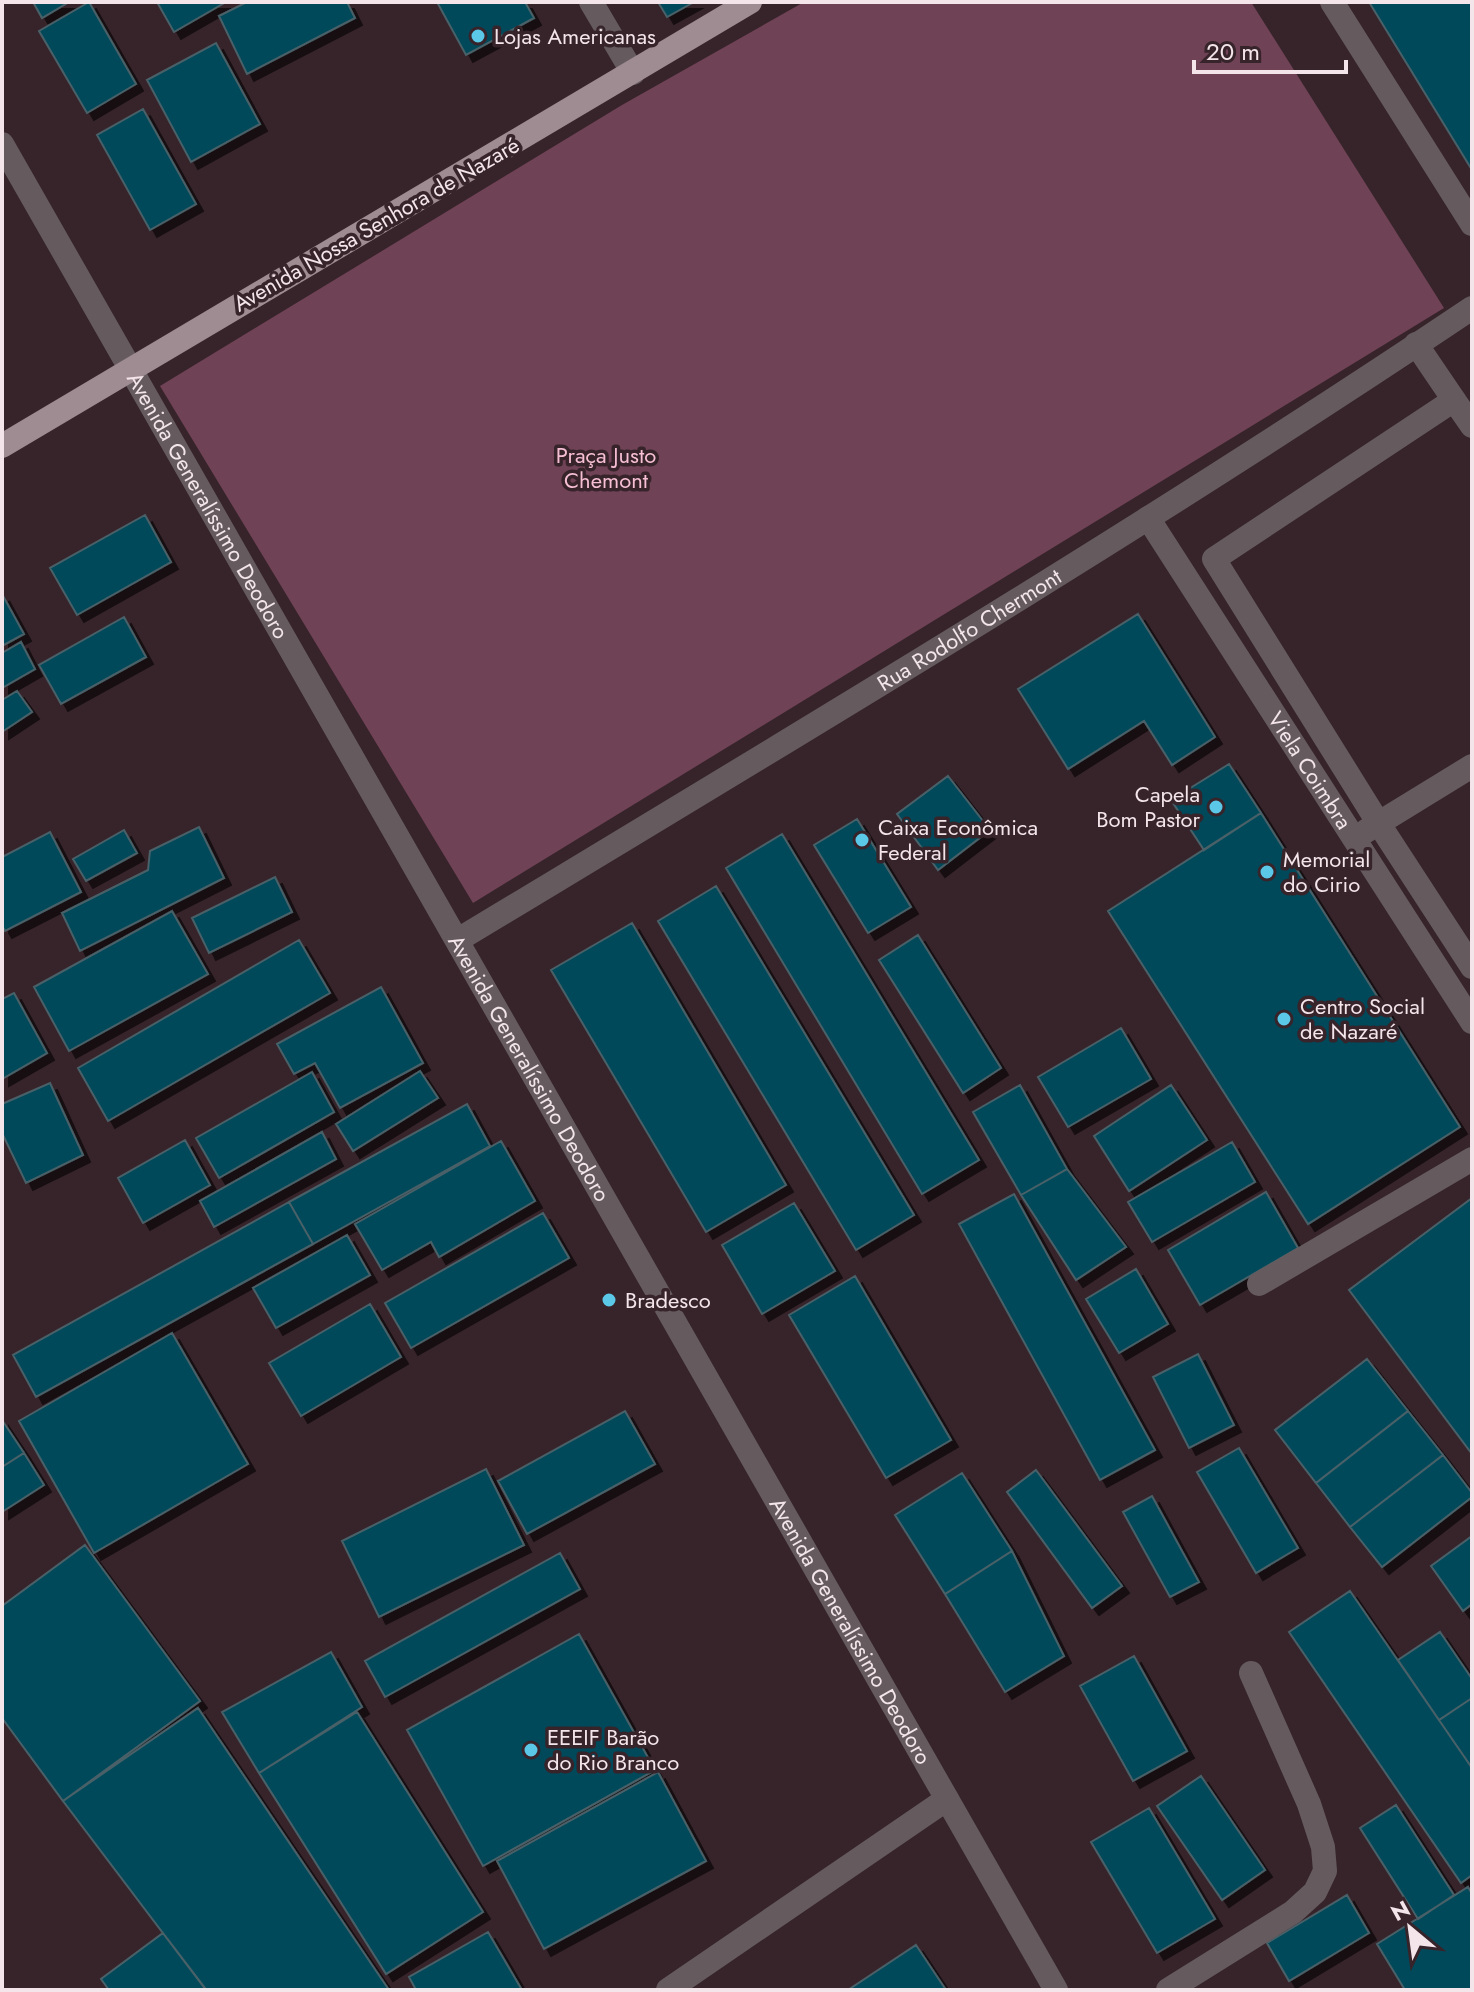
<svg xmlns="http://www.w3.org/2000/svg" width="1474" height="1992" viewBox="0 0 1474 1992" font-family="Jost,sans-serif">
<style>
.green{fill:#704255}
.building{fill:#004a5a;stroke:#496168;stroke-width:2;filter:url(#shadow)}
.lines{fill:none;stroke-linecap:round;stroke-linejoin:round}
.minor{stroke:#655b5f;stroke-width:24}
.major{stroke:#9f8b92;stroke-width:24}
.poi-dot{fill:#5ac8e6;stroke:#37242b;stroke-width:3}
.labels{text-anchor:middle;stroke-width:7;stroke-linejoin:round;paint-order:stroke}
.poi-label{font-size:22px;fill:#f3e5ea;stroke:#37242b;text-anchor:start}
.street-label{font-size:22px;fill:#f3e5ea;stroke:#37242b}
.park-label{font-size:22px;fill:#f7bfd4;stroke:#37242b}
</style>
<defs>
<filter id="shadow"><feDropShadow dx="7" dy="7" stdDeviation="0" flood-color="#0009"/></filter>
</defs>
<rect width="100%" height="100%" fill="#37242b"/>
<path class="green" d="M804,2H1251L1444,308L473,903L160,386L622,105Z"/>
<path class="building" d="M33,2H69L42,18Z
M89,2L136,84L87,113L39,31Z
M157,2H226L174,32Z
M247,2H347L355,18L247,74L219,16Z
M437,2H525L534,18L466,55Z
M658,2H694L667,17Z
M1369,2H1472V170Z
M216,43L260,124L191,162L147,80Z
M143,109L196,204L150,230L97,135Z
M145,515L171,562L77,615L50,568Z
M2,594L24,634L2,646Z
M1138,614L1215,737L1172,765L1144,721L1068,769L1018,689Z
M124,617L146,657L61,704L39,665Z
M21,642L35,669L2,688V653Z
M17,691L32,712L2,732V700Z
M1229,764L1261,813L1204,850L1171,800Z
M948,776L990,830L938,870L897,814Z
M1261,813L1460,1127L1308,1224L1108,911Z
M857,819L911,907L868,933L814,845Z
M199,827L224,878L80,951L62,913L148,870L150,851Z
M124,830L137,853L86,881L73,859Z
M50,832L81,892L5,931L2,926V857Z
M782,834L979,1160L922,1194L726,868Z
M275,877L292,912L209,953L192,918Z
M716,886L914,1215L856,1250L658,921Z
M172,911L208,974L69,1051L34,987Z
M632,923L786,1185L706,1232L551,970Z
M918,935L1001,1068L963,1093L879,960Z
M299,940L330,993L108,1121L78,1068Z
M381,987L423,1063L340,1108L315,1063L294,1074L277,1044Z
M14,993L47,1053L2,1079V999Z
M1121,1028L1151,1079L1068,1127L1038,1077Z
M420,1071L438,1098L353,1151L336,1124Z
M312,1072L334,1112L219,1178L196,1138Z
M50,1083L83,1155L26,1183L2,1133V1104Z
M1020,1085L1067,1169L1021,1195L973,1112Z
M1171,1085L1207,1140L1129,1191L1094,1136Z
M467,1104L490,1146L313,1244L289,1202Z
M322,1132L336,1159L214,1227L200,1201Z
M185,1140L210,1185L143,1223L118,1178Z
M501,1141L535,1201L439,1257L431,1242L382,1270L355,1224Z
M1232,1142L1255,1182L1152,1242L1128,1202Z
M1067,1169L1126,1247L1076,1280L1021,1195Z
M1266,1192L1298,1248L1200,1305L1168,1250Z
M1014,1194L1155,1450L1100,1480L959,1224Z
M1472,1198V1454L1349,1290Z
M289,1202L313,1244L36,1397L13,1355Z
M794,1203L835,1271L762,1314L722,1245Z
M543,1213L569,1258L411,1348L385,1303Z
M347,1235L370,1275L276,1328L253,1288Z
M1136,1269L1168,1324L1119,1353L1086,1299Z
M855,1276L951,1440L886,1478L789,1315Z
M370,1304L401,1357L301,1416L269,1363Z
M172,1333L248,1464L94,1553L19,1421Z
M1198,1354L1234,1425L1189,1448L1153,1377Z
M1367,1359L1408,1411L1316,1483L1275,1430Z
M625,1411L655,1464L527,1534L498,1481Z
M1408,1411L1443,1455L1350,1527L1316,1483Z
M2,1420L24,1453L2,1467Z
M1239,1448L1298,1548L1256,1573L1197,1472Z
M24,1453L44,1485L2,1512V1467Z
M1443,1455L1472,1493V1497L1382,1567L1350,1527Z
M486,1469L524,1545L379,1617L342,1541Z
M1036,1470L1122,1586L1092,1608L1007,1492Z
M962,1473L1012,1551L945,1594L895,1515Z
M1152,1496L1199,1582L1170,1597L1123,1512Z
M1472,1536V1604L1463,1611L1431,1566Z
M85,1545L200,1701L63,1801L2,1718V1606Z
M1012,1551L1064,1656L1005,1692L945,1594Z
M560,1553L580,1589L385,1697L365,1661Z
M1350,1591L1472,1768V1875L1461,1883L1289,1632Z
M1440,1632L1472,1679V1698L1439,1720L1398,1660Z
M579,1634L655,1770L483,1866L407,1730Z
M331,1652L362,1707L259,1773L222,1712Z
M1134,1656L1187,1751L1133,1781L1080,1686Z
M1472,1698V1768L1439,1720Z
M198,1708L389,1990H206L63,1801Z
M357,1712L483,1912L386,1974L259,1773Z
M658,1772L706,1861L544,1949L497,1861Z
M1201,1776L1265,1870L1222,1900L1157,1806Z
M1396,1805L1454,1895L1418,1919L1360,1828Z
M1149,1808L1215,1919L1157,1953L1091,1842Z
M1468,1887L1472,1894V1990H1405L1377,1944Z
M1347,1895L1369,1933L1289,1981L1267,1943Z
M488,1932L522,1990H416L409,1977Z
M163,1933L205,1988L202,1990H109L101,1979Z
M916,1945L946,1990H848Z"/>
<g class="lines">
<g class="minor">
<path d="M591,2L633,73"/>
<path d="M1332,2L1472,224"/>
<path id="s1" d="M2,144L1056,1990"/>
<path d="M1416,344L1454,400L1214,559L1379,824L1472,967"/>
<path d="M1454,400L1472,426"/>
<path id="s2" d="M1148,518L1472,1022"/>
<path d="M1366,831L1472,766"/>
<path id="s3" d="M458,940C799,734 1141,530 1472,308"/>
<path d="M1259,1284L1472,1159"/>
<path d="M668,1990L947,1799"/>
<path d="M1168,1990L1293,1912L1315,1892L1325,1871L1323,1847L1309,1804L1251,1673"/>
</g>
<path class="major" d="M2,446L750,2"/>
</g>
<g class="poi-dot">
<circle cx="478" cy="36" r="8"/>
<circle cx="1216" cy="807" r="8"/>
<circle cx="862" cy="840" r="8"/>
<circle cx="1267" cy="872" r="8"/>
<circle cx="1284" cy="1019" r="8"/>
<circle cx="609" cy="1300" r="8"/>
<circle cx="531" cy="1750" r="8"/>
</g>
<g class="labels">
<g class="poi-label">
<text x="494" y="44">Lojas Americanas</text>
<text x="1200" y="802" text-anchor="end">Capela<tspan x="1200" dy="25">Bom Pastor</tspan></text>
<text x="878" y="835">Caixa Econômica<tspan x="878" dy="25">Federal</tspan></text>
<text x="1283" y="867">Memorial<tspan x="1283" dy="25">do Cirio</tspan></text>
<text x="1300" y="1014">Centro Social<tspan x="1300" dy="25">de Nazaré</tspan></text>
<text x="625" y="1308">Bradesco</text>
<text x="547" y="1745">EEEIF Barão<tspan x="547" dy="25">do Rio Branco</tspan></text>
</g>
<g class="street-label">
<text transform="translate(376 224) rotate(-30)" y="8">Avenida Nossa Senhora de Nazaré</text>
<text dy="8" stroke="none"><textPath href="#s1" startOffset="416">Avenida Generalíssimo Deodoro</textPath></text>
<text dy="8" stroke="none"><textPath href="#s3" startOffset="598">Rua Rodolfo Chermont</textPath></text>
<text dy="8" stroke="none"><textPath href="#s2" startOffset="300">Viela Coimbra</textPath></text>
<text dy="8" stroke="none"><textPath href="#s1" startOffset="1064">Avenida Generalíssimo Deodoro</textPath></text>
<text dy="8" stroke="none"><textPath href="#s1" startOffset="1712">Avenida Generalíssimo Deodoro</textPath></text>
</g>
<g class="park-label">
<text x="606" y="463">Praça Justo<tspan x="606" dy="25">Chemont</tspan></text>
</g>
</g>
<rect width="1474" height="1992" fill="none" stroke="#f3e5ea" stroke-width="8"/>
<g transform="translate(1410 1928) rotate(331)" stroke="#37242b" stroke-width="6" paint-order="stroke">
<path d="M0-6L14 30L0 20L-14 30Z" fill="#f3e5ea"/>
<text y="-12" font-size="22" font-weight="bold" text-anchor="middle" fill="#f3e5ea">N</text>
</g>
<path d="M1194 60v12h152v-12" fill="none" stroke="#f3e5ea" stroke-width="4"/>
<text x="1206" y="60" font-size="24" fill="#f3e5ea" stroke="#37242b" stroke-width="6" paint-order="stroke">20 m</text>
</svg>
